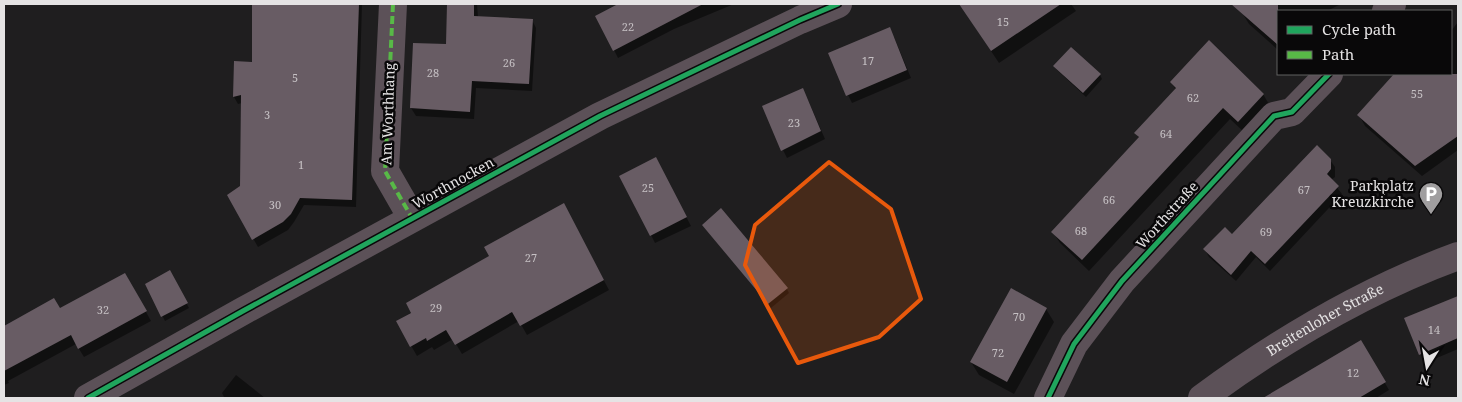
<svg xmlns="http://www.w3.org/2000/svg" width="1462" height="402" viewBox="0 0 1462 402" font-family="'Noto Serif',serif">
<style>
.shadow{fill:#0007}
.building{fill:#685c64}
.lines{fill:none;stroke-linecap:round;stroke-linejoin:round}
.minor{stroke:#5c5158;stroke-width:28}
.quiet{stroke:#58b947;stroke-width:4;stroke-dasharray:8 4;stroke-linecap:butt}
.cycleway-casing{stroke:#090809;stroke-width:8}
.cycleway{stroke:#20a55d;stroke-width:5}
.marked{fill:#e8590c;fill-opacity:0.2;stroke:#e8590c;stroke-width:4;stroke-linejoin:round}
.labels{text-anchor:middle;stroke-width:5;stroke-linejoin:round;paint-order:stroke}
.number-label{font-size:11px;fill:#c6c1c4}
.street-label{font-size:14px;fill:#e5e3e4;stroke:#090809}
.poi-label{font-size:14px;fill:#e5e3e4;stroke:#090809;text-anchor:end}
</style>
<rect width="100%" height="100%" fill="#1f1e1f"/>
<path class="shadow" d="M254,4H362L356,207L304,205L294,222L288,230L258,247L229,196L242,186V103L238,104L234,97L236,62L253,63Z
M449,4H477L478,17L532,20L536,28L532,91L476,88L474,119L416,116L411,108L447,45Z
M620,4H734L674,29L618,58L597,16Z
M964,4H1071L1076,11L999,63L969,18L961,5Z
M1249,4H1341L1327,11H1278V50L1249,24L1241,11Z
M1458,22V150L1422,176L1365,126L1359,115L1396,74H1451V31Z
M894,37L911,78L852,103L848,95Z
M1054,66L1100,75L1102,79L1086,97L1057,70Z
M1171,82L1263,94L1270,106L1245,133L1230,119L1089,271L1060,243L1053,232L1139,138L1136,133L1176,90Z
M807,98L825,139L787,158L783,150Z
M1330,160L1335,167V177L1331,180L1342,194L1270,271L1256,257L1236,281L1209,257L1205,250L1232,236Z
M660,167L691,226L655,243L651,235Z
M569,215L609,290L527,335L519,321L462,354L453,339L434,350L432,347L417,356L397,321Z
M703,225L787,289L789,293L771,308Z
M170,272L189,308L165,321L147,285Z
M125,274L151,321L84,357L76,344L8,381L9,383L4,385V340Z
M1458,297V349L1425,363L1405,319Z
M1046,309L1054,322L1014,394L979,375L971,362Z
M1361,342L1389,390L1376,398H1280Z
M236,375L265,398L224,397L222,393Z"/>
<path class="building" d="M252,4H359L352,200L300,198L291,214L283,222L252,240L227,195L240,186L241,95L233,97L234,61L252,62Z
M447,4H474V16L533,19L529,84L472,81L470,112L410,108L413,43L446,44Z
M618,4H703L613,51L595,16Z
M959,4H1061L991,51Z
M1231,4H1278V45Z
M890,27L907,70L846,96L828,53Z
M1209,40L1264,94L1238,122L1223,108L1082,260L1051,232L1139,137L1134,133L1176,88L1170,82Z
M1071,47L1101,74L1083,93L1053,66Z
M1394,74H1458V136L1415,166L1357,115Z
M803,88L821,131L781,151L762,106Z
M1317,145L1331,159V169L1327,174L1339,186L1265,264L1251,251L1231,275L1203,249L1225,227L1232,234Z
M656,157L687,217L650,236L619,176Z
M564,203L604,280L520,326L512,312L455,345L446,330L427,341L426,338L410,347L396,321L411,313L406,303L489,256L484,247Z
M721,208L788,288L768,304L702,225Z
M170,270L188,303L161,317L145,284Z
M125,273L147,311L78,349L71,335L4,371V326L54,298L60,308Z
M1011,288L1047,308L1007,382L970,362Z
M1458,296V338L1419,355L1404,318Z
M1361,340L1386,382L1359,398H1263Z"/>
<g class="lines">
<g class="minor">
<path d="M393,4L385,171L412,218"/>
<path d="M1386,11L1392,4"/>
<path d="M88,398L243,311L600,116L800,20L838,4"/>
<path d="M1048,398L1074,344L1122,281L1274,116L1292,112L1329,74"/>
<path id="s1" d="M1202,398C1281,340 1365,290 1458,256"/>
</g>
<path class="quiet" d="M393,4L385,171L412,218"/>
<g class="cycleway-casing">
<path id="cycleway" d="M88,398L243,311L600,116L800,20L838,4
M1048,398L1074,344L1122,281L1274,116L1292,112L1329,74"/>
</g>
<use href="#cycleway" class="cycleway"/>
</g>
<path class="marked" d="M829,162L891,209L921,299L879,337L798,363L745,265L755,225Z"/>
<defs>
<g id="parking-pin" transform="scale(1.25)"><path d="M0 17L-7.5 6A9.5 9.5 0 1 1 7.5 6Z" fill="#a09e9f" stroke="#090809"/><path d="M-3.5-5.5H1a3.5 3.5 0 0 1 0 7H-1V5.5H-3.5ZM-1-3.4V-.6H.8a1.4 1.4 0 0 0 0-2.8Z" fill="#fff"/></g>
</defs>
<g fill-rule="evenodd">
<use href="#parking-pin" x="1431" y="194"/>
</g>
<g class="labels">
<g class="number-label">
<text x="1003" y="26">15</text>
<text x="628" y="31">22</text>
<text x="868" y="65">17</text>
<text x="509" y="67">26</text>
<text x="433" y="77">28</text>
<text x="295" y="82">5</text>
<text x="1417" y="98">55</text>
<text x="1193" y="102">62</text>
<text x="267" y="119">3</text>
<text x="794" y="127">23</text>
<text x="1166" y="138">64</text>
<text x="301" y="169">1</text>
<text x="648" y="192">25</text>
<text x="1304" y="194">67</text>
<text x="1109" y="204">66</text>
<text x="275" y="209">30</text>
<text x="1081" y="235">68</text>
<text x="1266" y="236">69</text>
<text x="531" y="262">27</text>
<text x="436" y="312">29</text>
<text x="103" y="314">32</text>
<text x="1019" y="321">70</text>
<text x="1434" y="334">14</text>
<text x="998" y="357">72</text>
<text x="1353" y="377">12</text>
</g>
<g class="street-label">
<text transform="translate(388 114) rotate(-88)" y="5">Am Worthhang</text>
<text transform="translate(453 183) rotate(-29)" y="5">Worthnocken</text>
<text transform="translate(1167 215) rotate(-48)" y="5">Worthstraße</text>
<text dy="5" stroke="none"><textPath href="#s1" startOffset="146">Breitenloher Straße</textPath></text>
</g>
<g class="poi-label">
<text x="1414" y="191">Parkplatz<tspan x="1414" dy="16">Kreuzkirche</tspan></text>
</g>
</g>
<rect width="1462" height="402" fill="none" stroke="#e5e3e4" stroke-width="10"/>
<rect x="1277" y="10" width="175" height="65" fill="#090809" stroke="#616061"/>
<rect x="1287" y="26" width="25" height="8" fill="#20a55d" stroke="#616061"/>
<text x="1322" y="35" font-size="15" fill="#e5e3e4">Cycle path</text>
<rect x="1287" y="51" width="25" height="8" fill="#58b947" stroke="#616061"/>
<text x="1322" y="60" font-size="15" fill="#e5e3e4">Path</text>
<g transform="translate(1427 367) rotate(191)" stroke="#090809" stroke-width="4" paint-order="stroke">
<path d="M0-4L9 19L0 12L-9 19Z" fill="#e5e3e4"/>
<text y="-8" font-size="14" font-weight="bold" text-anchor="middle" fill="#e5e3e4">N</text>
</g>
</svg>
